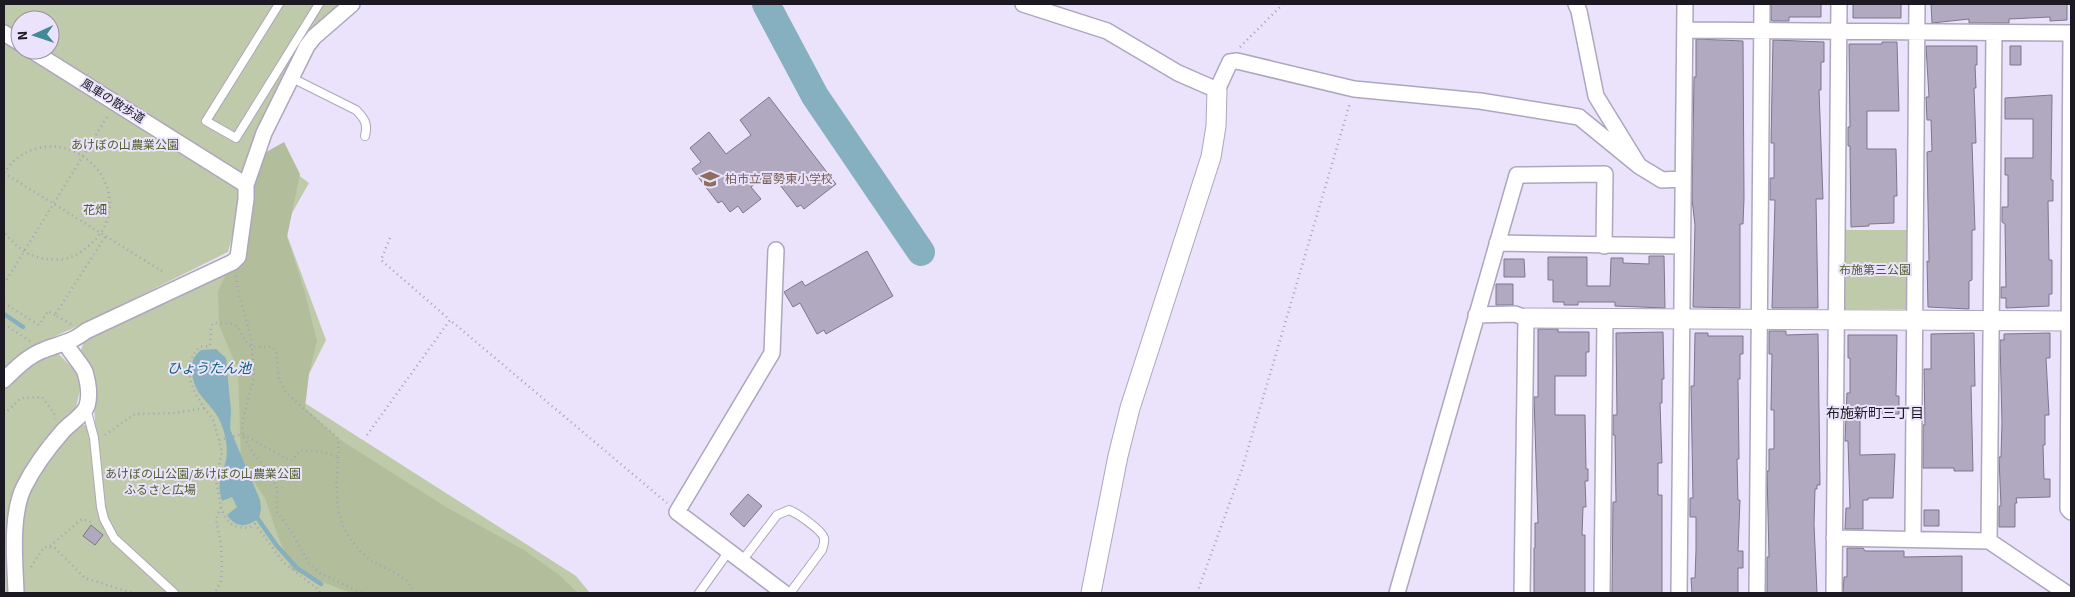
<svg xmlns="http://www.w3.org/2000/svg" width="2075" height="597" viewBox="0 0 2075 597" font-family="'Source Sans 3','Noto Sans JP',sans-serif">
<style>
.green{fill:#bfcaaa;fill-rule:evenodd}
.forest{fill:#b2be9b}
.water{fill:#86b0bf}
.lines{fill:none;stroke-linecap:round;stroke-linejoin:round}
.stream{stroke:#86b0bf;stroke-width:4.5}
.river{stroke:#86b0bf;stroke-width:28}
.building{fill:#b0a9c0;stroke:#7d768c}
.service-casing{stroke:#ada6bd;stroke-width:10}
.minor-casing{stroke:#ada6bd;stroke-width:18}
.tertiary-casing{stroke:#ada6bd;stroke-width:21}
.path{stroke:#a6a1b4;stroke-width:2.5;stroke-dasharray:1 4;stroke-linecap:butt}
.service{stroke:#fff;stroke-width:8}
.minor{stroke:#fff;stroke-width:15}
.tertiary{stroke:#fff;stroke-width:19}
.labels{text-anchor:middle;stroke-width:4;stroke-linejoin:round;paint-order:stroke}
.street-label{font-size:12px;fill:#1c1922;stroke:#eae3fb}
.park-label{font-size:12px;fill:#4f5e29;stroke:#eae3fb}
.education-label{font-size:12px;fill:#785e54;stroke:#eae3fb;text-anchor:start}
.water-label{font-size:14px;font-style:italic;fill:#0b5f75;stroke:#eae3fb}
.neighbourhood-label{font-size:14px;fill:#1c1922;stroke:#eae3fb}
</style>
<rect width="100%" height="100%" fill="#eae3fb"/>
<path class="green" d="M4,4H355L309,40L240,206L228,252L89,321L40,343L4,372ZM20,20H50V50H20Z
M265,150L309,183L284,227L326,340L297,398L576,576L590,593H21L18,517L43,460L77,426L90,424L95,421L92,377L81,350L86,336L234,269Z
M1844,230H1907L1906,309H1844Z
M54,349L82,378L76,408L43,441L10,499L9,593H4V387Z"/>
<path class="forest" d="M284,142L300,174L287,237L304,289L317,341L309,374L305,408L339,439L446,507L524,550L558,574L578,593H351L292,570L277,534L265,498L241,463L238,370L219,325L218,291L238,248L259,156Z"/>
<path class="water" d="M216,349L226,358L231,411L230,429L260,500L261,509L259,518C247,528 236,528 227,515L237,507L232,497L222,501C216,480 222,478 226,460C228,449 226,436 222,426C215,404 195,399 192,373C191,362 193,357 201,350Z"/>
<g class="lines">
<path class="stream" d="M4,314L23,327
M258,519L277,546L297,568L321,584"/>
<path class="river" d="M766,4L815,96L921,252"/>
</g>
<path class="building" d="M1771,4H1821V17H1789V21H1773L1771,20Z
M1853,4H1901V18H1853Z
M1931,4H2067V20L2050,21V17L2009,19V23H1969V19L1932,23Z
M1696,39L1743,41L1744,198L1743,224H1740V308L1693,307L1695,225L1692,199L1694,77H1696Z
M1773,40L1824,42V62H1821V90H1819L1823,199H1816L1818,308H1772L1775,200H1770V178H1774V143H1771Z
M1882,42H1897L1899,111H1867V149H1896L1897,196H1894V223L1869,224V226L1851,227L1850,146H1848V127H1850L1849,44H1882Z
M1926,46H1977V65H1975L1976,88H1974L1976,143H1972L1975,230H1972V280L1969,281V309L1928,307L1927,261L1929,262L1927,152L1932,151L1931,120H1927L1926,97H1929Z
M2010,46H2021V65H2010Z
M2052,95L2051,180H2053V201H2048L2049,260H2052V294H2049V306L2006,308V298H2001V287H2006L2005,224L2002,222V207H2008V175H2005V158H2033V119H2005V98Z
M769,97L836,184L804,209L801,205L797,207L770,172L751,187L761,199L743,213L738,206L730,212L722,201L718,203L692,169L701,162L690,148L709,132L726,154L751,135L740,120Z
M867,251L893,296L826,334L824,330L817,334L800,303L793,307L784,292L802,281L805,286Z
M1649,256H1664L1665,308L1615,306V302H1578V305H1564V302H1553V280H1548V257H1587V286H1610L1611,258H1623V263L1649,264Z
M1504,259H1524L1525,277H1504Z
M1496,284H1513V305H1496Z
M1538,329H1558V332H1589V352H1586V376H1555V415H1585L1586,469H1588V481H1585L1586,507H1583L1582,535H1585V593H1534V548H1535V523H1538L1534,397H1538Z
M1769,331H1786V335L1818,334L1820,485H1817V489H1815L1814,524L1817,593H1767V557H1769L1767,471H1769V449H1774V410H1771L1772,354H1769Z
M1663,332L1664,379H1662V403H1660L1662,463H1658V495H1662V593H1612L1613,502H1616L1615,435H1613V415H1617L1616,333Z
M1695,333H1708V336H1743V354H1740V379H1738L1739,459H1737L1738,500H1740L1738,551H1743V568H1738V593H1692L1691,578H1695L1696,550V517H1690V498H1693L1691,386H1694Z
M1974,333L1975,386H1971L1973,471H1954V468H1923V425H1925L1924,369H1931V334Z
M2050,333V358H2046L2049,415H2045V445H2043L2044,479H2050V497L2016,498L2017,503H2015V527H1999V506H2001L1999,457H2001L2002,423L2000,340H2004V334Z
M1848,335H1897L1896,396H1899V414L1860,413V455L1895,454L1893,498H1868V500H1863V529H1845L1846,508H1850L1848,441H1845L1847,393H1850V358H1848Z
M748,494L762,506L744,527L730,514Z
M1924,510H1939V526H1924Z
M91,525L103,535L95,545L83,536Z
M1847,548H1863L1865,551H1904V557L1962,556V593H1843L1844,577H1847Z"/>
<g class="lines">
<g class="service-casing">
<path id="service" d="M279,4L206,121L236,138L319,4
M292,78L356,110C365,119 368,124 365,136
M86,408L94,438L101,507L104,519L114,538L174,593
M742,561L777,515L789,510C797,513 822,530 824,538C825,542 823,546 822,550L790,593
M699,593L729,551"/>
</g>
<g class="minor-casing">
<path id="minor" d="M1023,4L1107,31L1178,73L1217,90L1230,62L1237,61L1354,89L1480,101L1579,117L1639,166
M1576,4L1579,11L1596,96L1639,166L1662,180L1682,179
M1685,30L2071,33
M4,33L20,43
M2071,33L2068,509L2071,512
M31,50L246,185
M1497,243L1682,246
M776,250L772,353L677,512L784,593
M1476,315L1515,314L1526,318L1522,593
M4,380C15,369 29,355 44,350C61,343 71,343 86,331L233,262L238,257L246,199V185L264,133L307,46L314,37L352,4
M1834,538L1989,541L2066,593
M1913,538L1917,4
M1989,541L1994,33
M16,593C15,561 10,516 24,487C34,467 48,448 63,431C70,423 83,416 87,406C90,396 88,382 85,372C83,366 70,352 66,344
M1397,593L1517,175L1605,174L1604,246
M1602,593L1605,318
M1679,593L1685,4
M1757,593L1762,4
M1834,593L1839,4"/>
</g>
<g class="tertiary-casing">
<path id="tertiary" d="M1526,318L2071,321
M1091,593L1118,456L1130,408L1211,157L1216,126L1217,90"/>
</g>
<path class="path" d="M1240,47L1283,4
M4,173C8,168 12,162 16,159C71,117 141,190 95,240C86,249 76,257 63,259C37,262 20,252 4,232
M4,173L165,273
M390,238L381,260L450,320
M236,276L239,295L251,337L254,377L243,419L242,434L252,452L269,472L277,488V512L287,525L309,563L320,573L362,593
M4,284L107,117
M4,303L39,325L48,311L55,315
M4,324L30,341
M71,324L55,315L105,237
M204,408L213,419L222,452L216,481L221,507L216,519L221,545L222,569L221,581L215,593
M4,414L21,398L42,397L54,413L55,419
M105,435L135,414L176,413L204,408C191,387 181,368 199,347L210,346L211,327L213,323C247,322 233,329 251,347H272L276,351L279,379L286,393L338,438C340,477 327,511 355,545C360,551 366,557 372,561C384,569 412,576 413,593
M367,435L450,320L667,503
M219,440L242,434L291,461L301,450L323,452L339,457
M221,507C226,523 233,528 249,528L255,524L283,562L320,591L319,593
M50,546L82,519L94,523
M31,567L44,547H54L85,578L133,593
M1197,593L1242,469L1350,103"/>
<use href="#service" class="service"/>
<use href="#minor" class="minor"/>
<use href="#tertiary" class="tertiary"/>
</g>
<defs>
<g id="school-bare" transform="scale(1.5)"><path d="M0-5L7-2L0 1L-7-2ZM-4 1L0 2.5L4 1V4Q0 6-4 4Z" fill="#8d6e63" stroke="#eae3fb" stroke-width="2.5" paint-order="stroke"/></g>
</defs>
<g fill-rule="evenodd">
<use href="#school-bare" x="710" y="179"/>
</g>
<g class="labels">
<g class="street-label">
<text transform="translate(113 101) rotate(32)" y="4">風車の散歩道</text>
</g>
<g class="park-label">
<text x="125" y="149">あけぼの山農業公園</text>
<text x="95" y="214">花畑</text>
<text x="1875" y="274">布施第三公園</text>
<text x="203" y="478">あけぼの山公園/あけぼの山農業公園</text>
<text x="160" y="494">ふるさと広場</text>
</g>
<g class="education-label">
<text x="725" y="183">柏市立富勢東小学校</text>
</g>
<g class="water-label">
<text x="209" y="373">ひょうたん池</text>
</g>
<g class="neighbourhood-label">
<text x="1875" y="418">布施新町三丁目</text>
</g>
</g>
<rect width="2075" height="597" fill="none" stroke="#1c1922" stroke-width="10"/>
<g transform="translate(35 35) rotate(267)"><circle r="24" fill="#eae3fb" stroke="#9892a4"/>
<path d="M0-4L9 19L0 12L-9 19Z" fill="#458998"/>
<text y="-8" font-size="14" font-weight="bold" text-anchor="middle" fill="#1c1922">N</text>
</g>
</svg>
